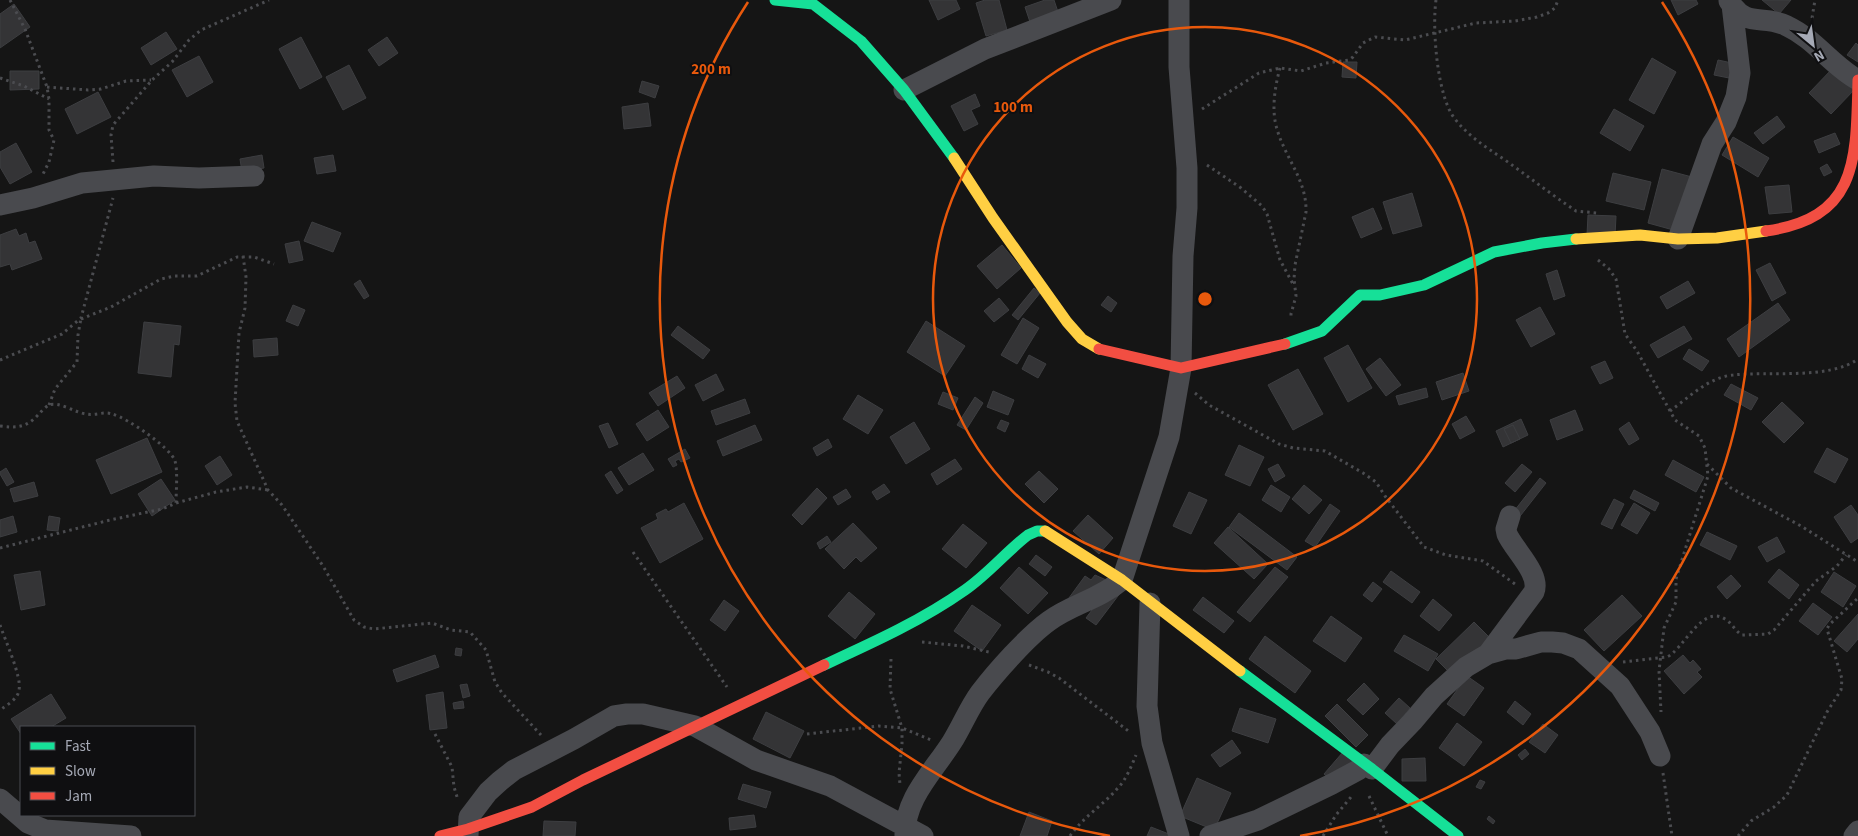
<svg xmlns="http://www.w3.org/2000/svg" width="1858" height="836" viewBox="0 0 1858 836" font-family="'Source Sans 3',sans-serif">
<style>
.building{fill:#343436;stroke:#3d3e41}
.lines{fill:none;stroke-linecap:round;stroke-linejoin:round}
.path{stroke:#4b4c50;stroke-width:3;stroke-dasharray:2.5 4;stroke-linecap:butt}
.street{stroke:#494a4e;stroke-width:21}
.fast{stroke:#16e098;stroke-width:11}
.slow{stroke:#ffcf43;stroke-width:11}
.jam{stroke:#f24e42;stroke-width:11}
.ring{fill:none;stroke:#e8590c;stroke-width:2.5}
.centre{fill:#e8590c;stroke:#0f0f11;stroke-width:2.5}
.ring-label{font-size:15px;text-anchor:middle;font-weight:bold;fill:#e8590c;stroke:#0f0f11;stroke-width:4;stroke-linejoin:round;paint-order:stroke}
</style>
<rect width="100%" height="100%" fill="#151515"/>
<path class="building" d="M929,0H956L960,9L938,20Z
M985,0H999L1007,30L986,36L976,3Z
M1045,0H1054L1059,15L1031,25L1025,7Z
M1671,0H1696L1698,4L1678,15Z
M1762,0H1791L1779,14Z
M14,4L30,27L0,48V14Z
M166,32L177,49L151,65L141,48Z
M301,37L322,77L300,89L279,49Z
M387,37L398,53L379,66L368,50Z
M1856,43L1858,45V62L1847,55Z
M199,56L213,82L187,97L172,70Z
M1652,58L1676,72L1654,114L1629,100Z
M1718,60L1732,63L1729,78L1714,75Z
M1343,62H1357L1356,78L1342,77Z
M349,65L366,98L343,110L326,77Z
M1833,68L1855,89L1831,114L1809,93Z
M10,71H39V89L10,90Z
M642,81L659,86L655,98L639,92Z
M98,92L111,117L77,134L65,109Z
M975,94L980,106L971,110L978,124L964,131L951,106Z
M648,103L651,126L624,129L622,107Z
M1614,109L1644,126L1630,151L1600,133Z
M1777,116L1785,127L1763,144L1754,133Z
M1835,133L1840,144L1819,153L1814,141Z
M1733,137L1769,158L1758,177L1722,155Z
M16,143L32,172L10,184L0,167V152Z
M262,155L264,168L242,172L240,159Z
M333,155L336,171L317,174L314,158Z
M1827,164L1832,172L1824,176L1820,168Z
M1662,169L1692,177L1677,231L1648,223Z
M1613,173L1651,182L1644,210L1606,201Z
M1789,185L1792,212L1769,214L1765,187Z
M1412,193L1422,226L1393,234L1383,202Z
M1373,208L1382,229L1361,238L1352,217Z
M1588,215L1616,216L1615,236L1587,235Z
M312,222L341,233L333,252L304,241Z
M16,229L19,236L26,233L29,243L35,241L42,259L12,270L10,264L0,267V235Z
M299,241L303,260L289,263L285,244Z
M1002,245L1021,268L997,289L977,266Z
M1770,263L1786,293L1772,301L1756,270Z
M1557,270L1565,296L1554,300L1546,274Z
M360,280L369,296L364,299L354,284Z
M1688,281L1695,293L1667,309L1660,297Z
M1034,288L1040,293L1018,320L1012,315Z
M1108,296L1117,303L1111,312L1101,305Z
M999,298L1009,310L994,322L984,311Z
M1778,303L1790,320L1739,357L1727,339Z
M293,305L305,310L298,326L286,321Z
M1540,307L1555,334L1531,347L1516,320Z
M1023,318L1039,328L1017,364L1001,355Z
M926,321L965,346L945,376L907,352Z
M144,322L181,326L179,345L174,344L171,377L138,373Z
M678,326L710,350L703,359L671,335Z
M1684,326L1692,339L1658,358L1650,345Z
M277,338L278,355L254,357L253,340Z
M1348,345L1372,388L1348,402L1324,358Z
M1689,349L1709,361L1702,371L1683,359Z
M1029,355L1046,364L1038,378L1022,369Z
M1380,358L1401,385L1386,396L1366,369Z
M1605,361L1613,378L1600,384L1591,367Z
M1298,369L1323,414L1293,430L1268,385Z
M1463,373L1469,391L1442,400L1436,382Z
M716,374L724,390L703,401L695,385Z
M677,376L685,388L658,406L649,393Z
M1731,384L1758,398L1751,410L1724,395Z
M1426,388L1428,397L1399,405L1396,396Z
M993,391L1014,400L1008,415L987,407Z
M943,392L958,398L953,410L938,404Z
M858,395L883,410L868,434L843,419Z
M975,397L983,403L966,430L957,425Z
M745,399L750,413L716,425L711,411Z
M1782,402L1804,423L1784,443L1762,422Z
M658,410L669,427L647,441L636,424Z
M1575,410L1583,430L1557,440L1550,420Z
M1466,416L1475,431L1460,439L1452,424Z
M1521,419L1528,435L1503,447L1496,431Z
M1001,420L1009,423L1005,432L997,428Z
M914,422L930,449L906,464L890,437Z
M1629,422L1639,439L1629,445L1619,429Z
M608,423L618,444L609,448L599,426Z
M755,425L762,440L723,456L717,441Z
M1513,425L1520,439L1511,443L1504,429Z
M147,438L162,472L111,494L96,460Z
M828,439L832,447L817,456L813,448Z
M1239,445L1264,457L1250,486L1225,475Z
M1827,448L1848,459L1835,483L1814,472Z
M685,449L690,458L681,462L679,459L675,461L677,465L673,467L668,459Z
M643,453L654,470L629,485L618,468Z
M220,456L232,475L217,485L205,466Z
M955,459L962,469L937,485L931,474Z
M1673,460L1704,477L1696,492L1665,475Z
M1278,464L1285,476L1275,482L1268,469Z
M1522,464L1532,472L1515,492L1505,483Z
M6,468L14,482L7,486L0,474V472Z
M611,471L623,490L617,494L605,475Z
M1039,471L1058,489L1044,503L1025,484Z
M1540,478L1546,483L1517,520L1511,515Z
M161,479L175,500L152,516L138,494Z
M34,482L38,496L14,502L10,489Z
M884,484L890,492L877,500L872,492Z
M1271,485L1290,497L1281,512L1262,500Z
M1304,485L1322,500L1309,514L1292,499Z
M817,488L827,498L802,525L792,515Z
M846,489L851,497L838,505L833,497Z
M1634,490L1659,503L1655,511L1630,498Z
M1189,492L1207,500L1191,534L1173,526Z
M1614,499L1624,504L1612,529L1601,524Z
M684,503L703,539L660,563L641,528L658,519L656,514L666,509L668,512Z
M1634,503L1650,513L1637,534L1621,525Z
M1330,504L1340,511L1315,547L1305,541Z
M1851,505L1858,515V538L1851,543L1834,517Z
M1239,513L1297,557L1287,570L1229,527Z
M1088,515L1113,538L1099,554L1073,531Z
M13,516L17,532L0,537V520Z
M49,516L60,518L58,531L47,530Z
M853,523L877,548L861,562L856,557L844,569L825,549Z
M963,524L987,543L966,568L942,549Z
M1228,527L1268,564L1254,579L1214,543Z
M1707,532L1737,546L1730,560L1700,545Z
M827,536L831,542L820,549L817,543Z
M1777,537L1785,552L1767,562L1758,547Z
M1036,555L1052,567L1045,576L1029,564Z
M1019,567L1048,593L1028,614L1000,588Z
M1275,567L1288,577L1250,622L1237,612Z
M1779,569L1799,585L1789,599L1768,582Z
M40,571L45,605L21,610L14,575Z
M1391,571L1420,592L1412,603L1383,582Z
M1834,572L1856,586L1843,607L1821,592Z
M1095,575L1124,588L1096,625L1086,618L1092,610L1084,605L1066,602L1085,576L1091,580Z
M1731,575L1741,586L1727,599L1717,587Z
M1373,582L1382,589L1372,602L1363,595Z
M849,592L875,614L855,639L828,616Z
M1622,595L1642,616L1604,651L1584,630Z
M1203,597L1234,621L1224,633L1193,610Z
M1433,599L1452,615L1439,631L1420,616Z
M724,600L739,611L725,631L710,620Z
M1813,603L1832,617L1818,635L1799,621Z
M972,605L1001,625L982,651L954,631Z
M1858,614V639L1847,652L1834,641Z
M1331,616L1362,638L1345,662L1313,641Z
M1474,622L1490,638L1452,675L1436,659Z
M1404,635L1438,654L1428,671L1394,651Z
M1265,636L1311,671L1295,693L1249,659Z
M456,648L462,649L461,656L455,655Z
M435,655L439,667L397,682L393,670Z
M1683,655L1690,663L1693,660L1701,669L1697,672L1702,677L1684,694L1664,671Z
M1467,676L1484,688L1464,716L1447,704Z
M1364,683L1379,699L1363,715L1347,700Z
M467,684L470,696L463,698L460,685Z
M443,692L447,728L430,730L426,695Z
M51,694L66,718L51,727H21V734L11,719Z
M1399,698L1410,708L1397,724L1385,713Z
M463,701L464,708L454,709L453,703Z
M1515,701L1531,714L1523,725L1507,712Z
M1337,704L1368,735L1356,747L1325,716Z
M1240,708L1276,719L1268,743L1232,731Z
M766,712L804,731L790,758L753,739Z
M1457,723L1482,742L1464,766L1439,748Z
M1543,724L1558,735L1545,753L1529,742Z
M1232,740L1241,753L1220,767L1211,755Z
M1525,749L1529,754L1522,760L1518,755Z
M1343,752L1361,768L1342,790L1324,774Z
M1425,758L1426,781H1402V759Z
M1197,778L1231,793L1214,830L1180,816Z
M1480,780L1485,782L1481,789L1476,787Z
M743,784L771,792L766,808L738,799Z
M1029,812L1052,821L1047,836H1020Z
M754,815L756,827L730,830L729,818Z
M1489,816L1495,821L1493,824L1487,819Z
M544,821L576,822L575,836H543Z
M1151,827L1174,836H1147Z"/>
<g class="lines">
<path class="path" d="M10,0L25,29L47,87L49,99V130L54,140L49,162L43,174
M1436,0C1432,28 1437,97 1455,119C1469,137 1486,147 1505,160C1529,177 1552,195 1576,211L1597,213
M1812,18L1815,0
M1280,68C1275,86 1271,110 1277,129C1285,158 1307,180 1306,212L1295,265L1294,279L1296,296L1291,314V319
M0,78L24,86L49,99
M47,87L88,90L101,89L126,81L151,80
M1202,109L1259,73L1280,68L1301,71L1326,63L1349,60L1353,57L1363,43L1375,37L1405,40L1476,23L1515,21L1537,17L1548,13L1555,8L1558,0
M113,162L111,135L113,125L152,80L172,62L189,40L201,30L269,0
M1207,165L1241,188L1262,206L1267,214L1280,260L1293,284
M243,256L246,277L245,308L239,333L235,403L237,421L268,490L282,505L323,566L354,620L364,627L374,629L432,623L451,630L470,632L486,650L495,682L502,693L541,735
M1598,260L1609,269L1616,279L1625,334L1637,351L1675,420L1699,436L1705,448L1708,476L1676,579V602L1664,628L1659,671L1661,712
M81,319L111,307L161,279L174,276H197L237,257H254L274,264
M0,360L62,334L81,318L113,198
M1195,393L1209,405L1279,444L1293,448L1325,451L1363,473L1376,482L1385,496L1424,547L1446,555L1483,561L1515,584
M49,405L55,389L77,362L78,335L81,318
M1670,411C1688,398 1709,377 1733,375C1768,371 1829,380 1858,359
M0,426C16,428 26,428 38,415C41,412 45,407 49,405C59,401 76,413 86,414C95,416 104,411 112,414C126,417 171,448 175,461C178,472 176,491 176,503
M1707,464L1731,488L1801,526L1858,562
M0,548L110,520L162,509L176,503L216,492L247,487L268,490
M633,552L727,687
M0,625C5,640 22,677 19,690C18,699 7,705 0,710
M922,642L963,646L989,652
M891,659L890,689L902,728V744L899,773L900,785
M1623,662L1667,657C1683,650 1702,604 1725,619C1732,623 1735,631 1742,635L1768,634L1774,630L1816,581L1837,566L1846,555
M1029,665L1048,672L1059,678L1131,733
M435,734L452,767L454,787L458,800
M807,734L879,726L902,728L931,740
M1663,773L1672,836
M1369,796L1388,836
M1070,836C1083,817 1102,806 1117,789C1126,780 1131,767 1136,755
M1323,836L1336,815L1351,797
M1738,836L1751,821L1774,807L1787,795L1827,712L1841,690L1842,679L1827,629L1829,625L1858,598"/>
<path class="street" d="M1729,1C1748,30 1761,13 1787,26C1815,39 1832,66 1858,80
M904,90L985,49L1111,0
M0,205L33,198L82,183L154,176L199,178L254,176
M1678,239L1712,144L1726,122L1736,97L1740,73L1732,5
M1150,603L1147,706L1152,743L1179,836
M1488,654L1506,649H1516L1541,642H1552L1563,643L1579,649L1620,686L1650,732L1660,756
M1372,769L1390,745L1413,721L1434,696L1466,667L1488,654L1534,592C1541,574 1514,550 1507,534L1506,529L1510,516
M0,799L28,823L45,830L131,836
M468,836L469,817L488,792L500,781L514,770L574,739L614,716L627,714H643L695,726L756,760L830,786L923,836
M905,836C904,799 933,772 952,742C962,726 969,708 980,693C996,672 1028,636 1049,621C1072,604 1098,600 1122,580L1169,437L1181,368L1183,256L1187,208V168L1179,67V0
M1210,836L1258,820L1332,784L1358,770L1364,764
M1854,836L1858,831"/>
<path class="fast" d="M775,0L813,4L861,41L904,90L954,158
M1285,344L1322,331L1360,295H1380L1424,285L1494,252L1542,243L1576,239
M824,665C872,643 921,621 965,590C988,574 1006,552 1028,535L1037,531H1045
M1240,671L1372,769L1458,836"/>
<path class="slow" d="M954,158L993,218L1067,322L1082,339L1099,349
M1576,239L1640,235L1678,239L1717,238L1766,231
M1045,531L1122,580L1240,671"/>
<path class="jam" d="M1766,231C1858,218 1856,161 1858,80
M1099,349L1181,368L1285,344
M440,836L468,829L532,807L583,780L824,665"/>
</g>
<g class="ring">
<circle cx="1205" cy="299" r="272"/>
<path d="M1110 836A545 545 0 0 1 748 2M1662 2A545 545 0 0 1 1300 836"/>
</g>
<circle cx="1205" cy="299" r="8" class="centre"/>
<g class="ring-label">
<text x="711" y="74">200 m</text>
<text x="1013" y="112">100 m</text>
</g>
<rect x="20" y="726" width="175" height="90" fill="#0f0f11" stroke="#4b4d53"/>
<rect x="30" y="742" width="25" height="8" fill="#16e098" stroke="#4b4d53"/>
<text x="65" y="751" font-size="15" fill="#a6aab6">Fast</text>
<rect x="30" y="767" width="25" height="8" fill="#ffcf43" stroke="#4b4d53"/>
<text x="65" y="776" font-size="15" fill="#a6aab6">Slow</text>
<rect x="30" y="792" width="25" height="8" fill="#f24e42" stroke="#4b4d53"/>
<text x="65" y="801" font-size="15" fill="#a6aab6">Jam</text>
<g transform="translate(1813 45) rotate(151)" stroke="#0f0f11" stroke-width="4" paint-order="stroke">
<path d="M0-4L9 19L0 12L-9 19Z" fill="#a6aab6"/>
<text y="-8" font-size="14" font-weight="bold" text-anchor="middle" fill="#a6aab6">N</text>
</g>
</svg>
